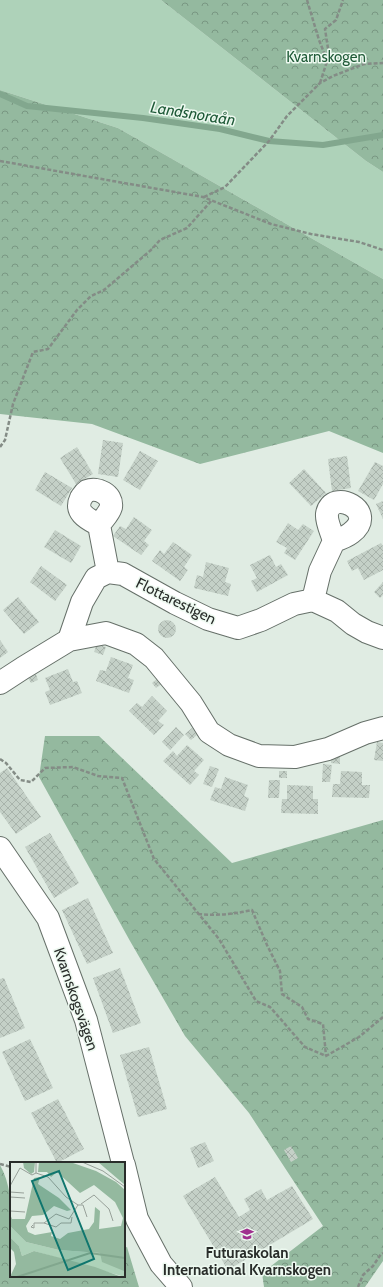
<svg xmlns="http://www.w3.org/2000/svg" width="383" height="1287" viewBox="0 0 383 1287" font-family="Cabin,sans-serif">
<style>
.grass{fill:#aed2b9}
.forest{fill:url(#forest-crowns)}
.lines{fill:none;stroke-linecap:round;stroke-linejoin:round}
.stream{stroke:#82a78e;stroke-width:6}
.building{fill:url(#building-cross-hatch)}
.minor-casing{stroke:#667069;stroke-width:24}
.path{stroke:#848c86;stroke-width:2.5;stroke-dasharray:4 2;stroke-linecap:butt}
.minor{stroke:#fff;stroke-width:22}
.labels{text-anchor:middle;stroke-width:3;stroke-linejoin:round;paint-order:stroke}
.park-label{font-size:15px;fill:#1f5a37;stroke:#edf9f0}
.street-label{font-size:15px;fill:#292d2a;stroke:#edf9f0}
.poi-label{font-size:15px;font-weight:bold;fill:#292d2a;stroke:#edf9f0}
.water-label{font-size:16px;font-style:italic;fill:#1f5a38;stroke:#edf9f0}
.inset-river{fill:none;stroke:#82a78e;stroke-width:2}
.inset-road{fill:none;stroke:#97a099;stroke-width:1}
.view{fill:#0f766e;fill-opacity:0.15;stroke:#0f766e;stroke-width:2}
.inset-edge{fill:none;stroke:#292d2a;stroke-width:2}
</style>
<defs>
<pattern id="forest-crowns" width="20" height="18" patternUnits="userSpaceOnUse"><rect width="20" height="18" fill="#94b99f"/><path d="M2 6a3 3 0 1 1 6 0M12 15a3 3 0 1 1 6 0" fill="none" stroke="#799782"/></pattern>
<pattern id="building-cross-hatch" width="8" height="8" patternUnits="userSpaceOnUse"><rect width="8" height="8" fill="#c4d0c7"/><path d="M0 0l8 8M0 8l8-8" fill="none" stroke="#a8b3ab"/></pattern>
</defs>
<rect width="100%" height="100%" fill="#e0ece3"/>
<path class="grass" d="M0,0H161L366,161L383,172V279L118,128L0,90Z"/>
<path class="forest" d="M161,0H383V172L366,161Z
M0,90L118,128L383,279V453L329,431L200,464L92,424L0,414Z
M45,736H99L232,863L383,820V1261L365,1287H264L262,1273L323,1226L249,1113L185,1036L130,941L39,777Z
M0,1165C17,1194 11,1243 11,1276H124V1248L127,1247L139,1287H0Z"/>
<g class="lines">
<path class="stream" d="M0,94L27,106L143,118L220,129L269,141L323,145L383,135"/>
</g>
<path class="building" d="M103,440L123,443L118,477L98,474Z
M77,447L93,474L76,484L60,458Z
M140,451L158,461L140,490L123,480Z
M347,456L351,488L332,491L328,459Z
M375,462L383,466V484L374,500L358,491Z
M304,469L326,493L311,506L289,483Z
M45,472L72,488L61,506L35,490Z
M383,501V519L376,504Z
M134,517L152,530L144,541L149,545L141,555L113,536L120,526L126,529Z
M288,523L298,530L303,524L314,531L295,560L284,553L287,548L276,542Z
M55,530L81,546L71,563L44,547Z
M173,542L192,555L184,567L188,570L180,581L152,561L160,550L164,554Z
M381,543L383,546V570L364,580L358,568L352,571L347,561Z
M270,555L276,567L281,564L288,575L257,592L251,581L257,578L250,565Z
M206,562L229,568L225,582L231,584L228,596L194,588L197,575L203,577Z
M41,566L67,585L55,601L30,582Z
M383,582V595L380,598L374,592Z
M18,597L39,622L24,634L3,610Z
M158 629a9 9 0 1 1 18 0a9 9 0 1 1-18 0Z
M0,640L8,652L0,658Z
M97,644L106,647L103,655L94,652Z
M111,657L133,665L128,678L134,680L129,693L96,681L100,670L106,671Z
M68,669L73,682L77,681L82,693L50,705L45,692L50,690L45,678Z
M35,672L38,680L31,683L27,676Z
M158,678L163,683L156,688L152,683Z
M152,696L167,711L158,721L164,725L154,735L129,711L137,703L142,707Z
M176,727L184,735L170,750L162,742Z
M192,728L197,735L191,740L185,734Z
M377,742L383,743V761L374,760Z
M187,745L204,760L194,771L199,775L190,785L163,761L173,751L177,756Z
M331,756H340V764L331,763Z
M323,764L332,765L330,782H322Z
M210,766L219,769L212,787L203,784Z
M7,768L41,817L16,834L0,812V773Z
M279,771H287V778H279Z
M341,771L362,772V785H370L369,798L332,797L333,784H340Z
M225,777L248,785L244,796L249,798L245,811L210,800L215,787L221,789Z
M269,780H280L279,798H268Z
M287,785L313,786V799H318V814L281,813L282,799H287Z
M50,833L79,883L54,898L25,847Z
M88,898L113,953L87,964L62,910Z
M120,968L141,1023L113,1033L93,978Z
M4,978L25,1028L0,1038V979Z
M30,1039L53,1088L25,1101L2,1052Z
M149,1047L167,1109L138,1117L120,1055Z
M58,1099L84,1149L57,1163L31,1113Z
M205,1142L214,1161L198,1168L190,1148Z
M291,1146L298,1158L291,1162L284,1150Z
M215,1177L239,1217L250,1210L244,1199L261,1189L267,1200L292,1186L313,1219L228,1270L183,1196Z"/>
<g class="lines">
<g class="minor-casing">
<path id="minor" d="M99,525C88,519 74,513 81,498C83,495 84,493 87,491C97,487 113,494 111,507C109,514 103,519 99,525L108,572
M313,600L320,571L334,541C340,539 346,537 351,533C380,511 331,487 327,514C326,522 332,533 334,541
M69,640L82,602L96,578L108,572L123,574L175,603L208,619L238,628L261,620L294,604L313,600L337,611L353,624L367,632L383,638
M0,683L23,668L69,640L106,633L136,644L154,658L191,703L209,732L229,745L259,756L295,757L328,749L365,733L383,728
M0,848L48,918L86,1020L123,1163
M124,1165L137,1219L161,1264L181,1287"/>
</g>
<path class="path" d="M307,0L319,40L327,60
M320,83L329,55L325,29L336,20L343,0
M0,161L203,197L271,224L311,234L359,242L383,250
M204,197L225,187L269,141L287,116L320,83L333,76L364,64L383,63
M0,447L5,440L13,404L33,352L48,349L77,310L91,296L104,290L151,250L160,240L187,228L212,200
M0,759L6,763L20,780L31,782L45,768L73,767L98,776L122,778L154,859L219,939L256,1001L270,1007L305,1047L326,1056L359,1037L383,1017
M198,914C217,916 234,914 252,910L267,945L280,971L282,994L302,1007L308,1019L323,1024L326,1056
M0,1164L11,1167
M358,1287L363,1275L373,1266L381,1254L383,1253"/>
<use href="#minor" class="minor"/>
</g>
<defs>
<g id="school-bare" transform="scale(1.08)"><path d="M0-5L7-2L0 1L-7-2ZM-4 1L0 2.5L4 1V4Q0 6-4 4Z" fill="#9f308e" stroke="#edf9f0" stroke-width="2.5" paint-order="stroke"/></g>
</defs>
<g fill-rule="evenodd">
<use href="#school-bare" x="247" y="1234"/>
</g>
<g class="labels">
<g class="park-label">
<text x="326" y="62">Kvarnskogen</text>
</g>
<g class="street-label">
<text transform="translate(176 601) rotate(26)" y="5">Flottarestigen</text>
<text transform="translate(76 999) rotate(71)" y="5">Kvarnskogsvägen</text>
</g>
<g class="poi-label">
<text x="247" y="1258">Futuraskolan<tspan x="247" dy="17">International Kvarnskogen</tspan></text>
</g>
<g class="water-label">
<text transform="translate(193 113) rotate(9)" y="6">Landsnoraån</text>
</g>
</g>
<g transform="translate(10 1162)">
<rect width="115" height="115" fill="#e0ece3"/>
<path d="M0,64L16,80L49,88L90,91L115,108V115L24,89L12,94L9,84L0,75Z" fill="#aed2b9"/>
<path d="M13,0H25L24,10L21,12L14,6ZM29,0L63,1L86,9L106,20L115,28L114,109L92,100L90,91L49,88L16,80L0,64V52L2,57H15L24,16L30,15L28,22L49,36L61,48L57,49L44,44L33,53L22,54L16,64L18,70L25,73L42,70L41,74L50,77L58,71L79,67L84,60L85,45L90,49L89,67L111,64L113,56L105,40L84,23L70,31L47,10L41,15L37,10H28ZM88,0H115V23ZM0,75L9,84L12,94L24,89L85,105L112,115H0L6,102L4,90L0,86Z" fill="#94b99f"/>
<path class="inset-river" d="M7,115L80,91L115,96"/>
<path class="inset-road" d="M26,0V11L38,15L56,35L68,43H73L77,55M72,0L93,9L115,25M0,24L10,6L22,13L26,11M0,30L14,31M0,35L15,36M71,42L84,33L99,47L103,59M0,49L15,50M62,55L61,61H51L46,65L34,61L46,52L59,57L68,43M23,63L21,65L24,66V61H34"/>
<path class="view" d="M49,9L84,97L58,108L22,19Z"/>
<rect width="115" height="115" class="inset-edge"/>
</g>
</svg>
